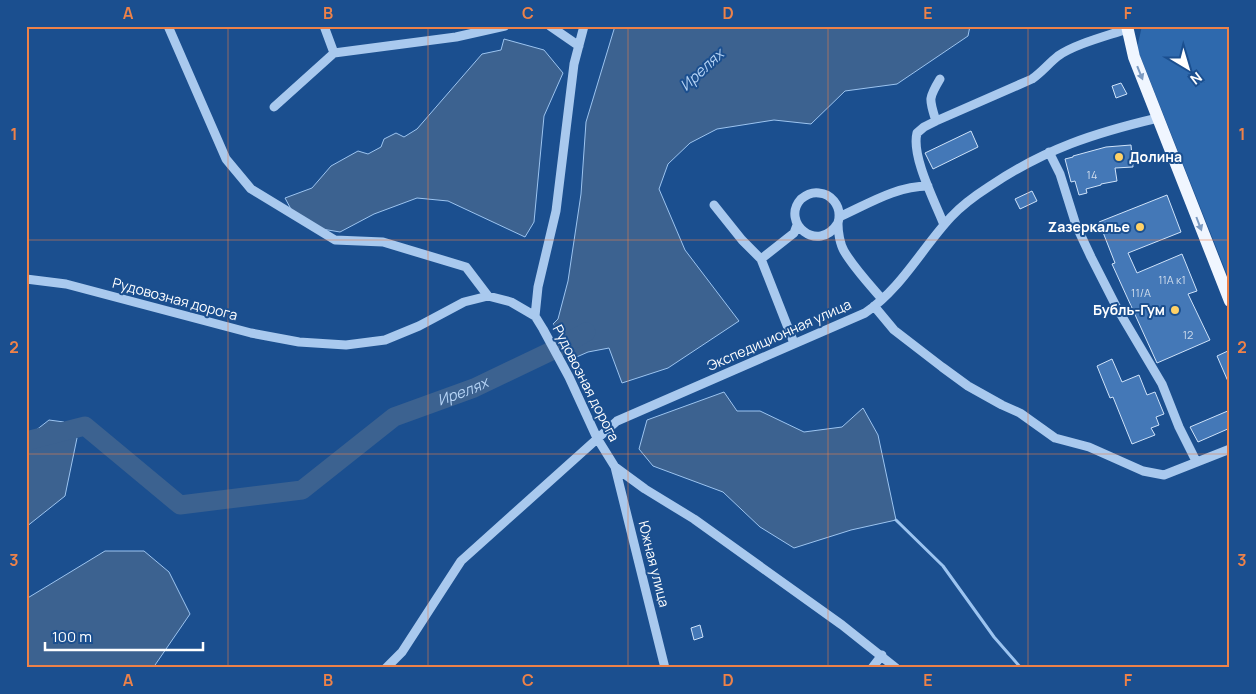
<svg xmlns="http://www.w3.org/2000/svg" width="1256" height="694" viewBox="0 0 1256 694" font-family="Manrope,sans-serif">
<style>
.green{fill:#2e69ad}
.water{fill:#3c6290;stroke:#9cc4f0}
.pier{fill:#1b4f8f}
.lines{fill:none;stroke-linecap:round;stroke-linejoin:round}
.stream{stroke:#9cc4f0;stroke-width:3}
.river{stroke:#3c6290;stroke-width:19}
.building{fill:#4478b7;stroke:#cfe3fa}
.minor{stroke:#a9c9ee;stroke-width:9}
.major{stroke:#f0f6ff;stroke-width:12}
.oneway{fill:#7b9ac1}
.grid{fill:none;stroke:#ee8249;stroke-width:1;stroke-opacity:0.55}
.poi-dot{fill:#ffd166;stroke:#1b4f8f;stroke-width:2}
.labels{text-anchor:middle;stroke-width:4;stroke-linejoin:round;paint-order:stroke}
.number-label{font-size:11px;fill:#d0dded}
.poi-label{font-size:14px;font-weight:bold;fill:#fff;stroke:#1b4f8f;text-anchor:end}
.street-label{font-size:14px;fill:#fff;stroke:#1b4f8f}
.water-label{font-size:15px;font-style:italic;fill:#b5d3f5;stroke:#1b4f8f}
.neatline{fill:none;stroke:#ee8249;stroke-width:2}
.grid-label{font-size:16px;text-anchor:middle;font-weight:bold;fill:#ee8249}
</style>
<rect width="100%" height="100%" fill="#1b4f8f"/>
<path class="green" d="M1142,26H1230V282L1137,48Z"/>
<path class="water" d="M615,26H970L968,36L897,84L845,91L811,124L774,120L717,129L690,143L668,164L659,189L685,250L739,321L668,368L622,383L609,348L588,352L572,359L553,324L558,319L568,281L581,194L586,122Z
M504,39L544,50L563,73L544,116L534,222L525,237L448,201L417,198L374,214L340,232L322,229L292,211L285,198L312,188L331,166L358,151L368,154L381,147L384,139L396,133L404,137L417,129L482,54L501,50Z
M724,392L737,411H760L804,432L842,427L863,408L878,435L896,520L851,530L794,548L760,527L723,492L653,466L639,449L647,420Z
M49,420L64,422L77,438L65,496L26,527V438Z
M105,551H144L169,572L190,614L153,668H26V599Z"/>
<path class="pier" d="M553,324L572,359L570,360L551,325Z"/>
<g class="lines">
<path class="stream" d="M896,520L943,566L994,637L1021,668"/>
<path class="river" id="s1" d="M26,443L30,440L85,426L180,505L302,490L394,417L474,388L564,345L586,332"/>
</g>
<path class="building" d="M1121,83L1127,94L1116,98L1112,86Z
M971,131L978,147L933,169L925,153Z
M1131,145L1133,167L1115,168L1117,181L1101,184V185L1086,189L1087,193L1079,195L1075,181L1071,182L1065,159L1073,157V156L1106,147Z
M1032,191L1037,201L1020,209L1015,199Z
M1167,195L1181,232L1128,253L1137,273L1182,254L1197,291L1188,294L1210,340L1157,363L1112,264L1115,263L1099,222Z
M1230,350V386L1217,356Z
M1112,359L1122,382L1139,375L1147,395L1155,392L1164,414L1156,417L1159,425L1151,428L1155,435L1132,444L1113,397L1110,398L1097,366Z
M1230,410V428L1198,442L1190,427Z
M700,625L703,637L694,640L691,628Z"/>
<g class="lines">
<path class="minor" d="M168,26L226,159L251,189L335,240L383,242L466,267L488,296
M324,26L334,53
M550,26L579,46
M274,107L334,53L456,37L505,26
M936,121C929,99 928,99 940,79
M1049,152L1060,174L1076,225L1091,257L1117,308L1162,384L1179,427L1196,461
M714,205L742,240L761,259
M839,217C868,204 896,186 928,186
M838,223C818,255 780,222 801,199C806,195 813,192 819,193C831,194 840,205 839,217C839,221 838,220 838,224C838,232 840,244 844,251C854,268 869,284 882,299
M944,225C935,202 911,156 917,133L924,127L936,121L1032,79C1042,72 1049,63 1058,56C1075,44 1107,36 1127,29
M26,279L66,284L251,333L299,342L346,345L385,340L419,326L464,302L488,296L511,302L535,316L543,329L569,377L597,438L615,467L645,489L694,519L842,625L896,668
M874,306L894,330L942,367L968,386L1002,405L1020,413L1055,438L1089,447L1143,471L1164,475L1230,449
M535,316L538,287L556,211L574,64L584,26
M794,343L761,259L794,233L797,225
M615,467L665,668
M386,668L402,652L461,561L617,421L865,313C901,289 922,248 951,217C963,204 976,195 990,186C1045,149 1094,133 1158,118
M872,668L882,655"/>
<path class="major" d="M1127,26L1134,57L1230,301"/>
</g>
<defs><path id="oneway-solid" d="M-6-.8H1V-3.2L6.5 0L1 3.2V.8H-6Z" transform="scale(1.25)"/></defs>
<g class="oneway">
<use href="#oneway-solid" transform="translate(1140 73) rotate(68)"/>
<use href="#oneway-solid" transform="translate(1199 224) rotate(69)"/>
</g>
<path class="grid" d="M228,26V668M428,26V668M628,26V668M828,26V668M1028,26V668M26,240H1230M26,454H1230"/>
<g class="poi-dot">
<circle cx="1119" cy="157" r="5"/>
<circle cx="1140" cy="227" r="5"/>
<circle cx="1175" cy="310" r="5"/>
</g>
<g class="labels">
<g class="number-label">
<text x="1092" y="179">14</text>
<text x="1172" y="284">11А к1</text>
<text x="1141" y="297">11/А</text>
<text x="1188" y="339">12</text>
</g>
<g class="poi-label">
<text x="1129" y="162" text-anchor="start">Долина</text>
<text x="1130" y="232">Zазеркалье</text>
<text x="1165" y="315">Бубль-Гум</text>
</g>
<g class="street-label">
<text transform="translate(175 299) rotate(15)" y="5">Рудовозная дорога</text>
<text transform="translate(779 335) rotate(-24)" y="5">Экспедиционная улица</text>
<text transform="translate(586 383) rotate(63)" y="5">Рудовозная дорога</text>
<text transform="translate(654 564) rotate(76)" y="5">Южная улица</text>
</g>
<g class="water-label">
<text transform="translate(702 70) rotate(-43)" y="5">Ирелях</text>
<text dy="5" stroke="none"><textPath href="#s1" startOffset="499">Ирелях</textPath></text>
</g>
</g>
<rect width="1256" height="694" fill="none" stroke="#1b4f8f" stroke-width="55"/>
<g transform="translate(1188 68) rotate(142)" stroke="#1b4f8f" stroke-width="4" paint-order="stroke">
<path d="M0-4L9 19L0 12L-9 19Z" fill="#ffffff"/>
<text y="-8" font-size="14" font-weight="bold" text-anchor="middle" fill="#ffffff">N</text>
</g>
<path d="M45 642v8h158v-8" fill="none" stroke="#ffffff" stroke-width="2.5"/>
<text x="52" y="642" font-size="15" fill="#ffffff" stroke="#1b4f8f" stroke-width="4" paint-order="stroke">100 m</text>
<rect x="28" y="28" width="1200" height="638" class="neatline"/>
<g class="grid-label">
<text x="128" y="19">A</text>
<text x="328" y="19">B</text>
<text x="528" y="19">C</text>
<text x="728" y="19">D</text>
<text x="928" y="19">E</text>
<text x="1128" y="19">F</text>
<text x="14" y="140">1</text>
<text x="1242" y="140">1</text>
<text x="14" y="353">2</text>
<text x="1242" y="353">2</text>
<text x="14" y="566">3</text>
<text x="1242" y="566">3</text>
<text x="128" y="686">A</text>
<text x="328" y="686">B</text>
<text x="528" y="686">C</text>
<text x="728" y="686">D</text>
<text x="928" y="686">E</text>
<text x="1128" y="686">F</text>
</g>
</svg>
